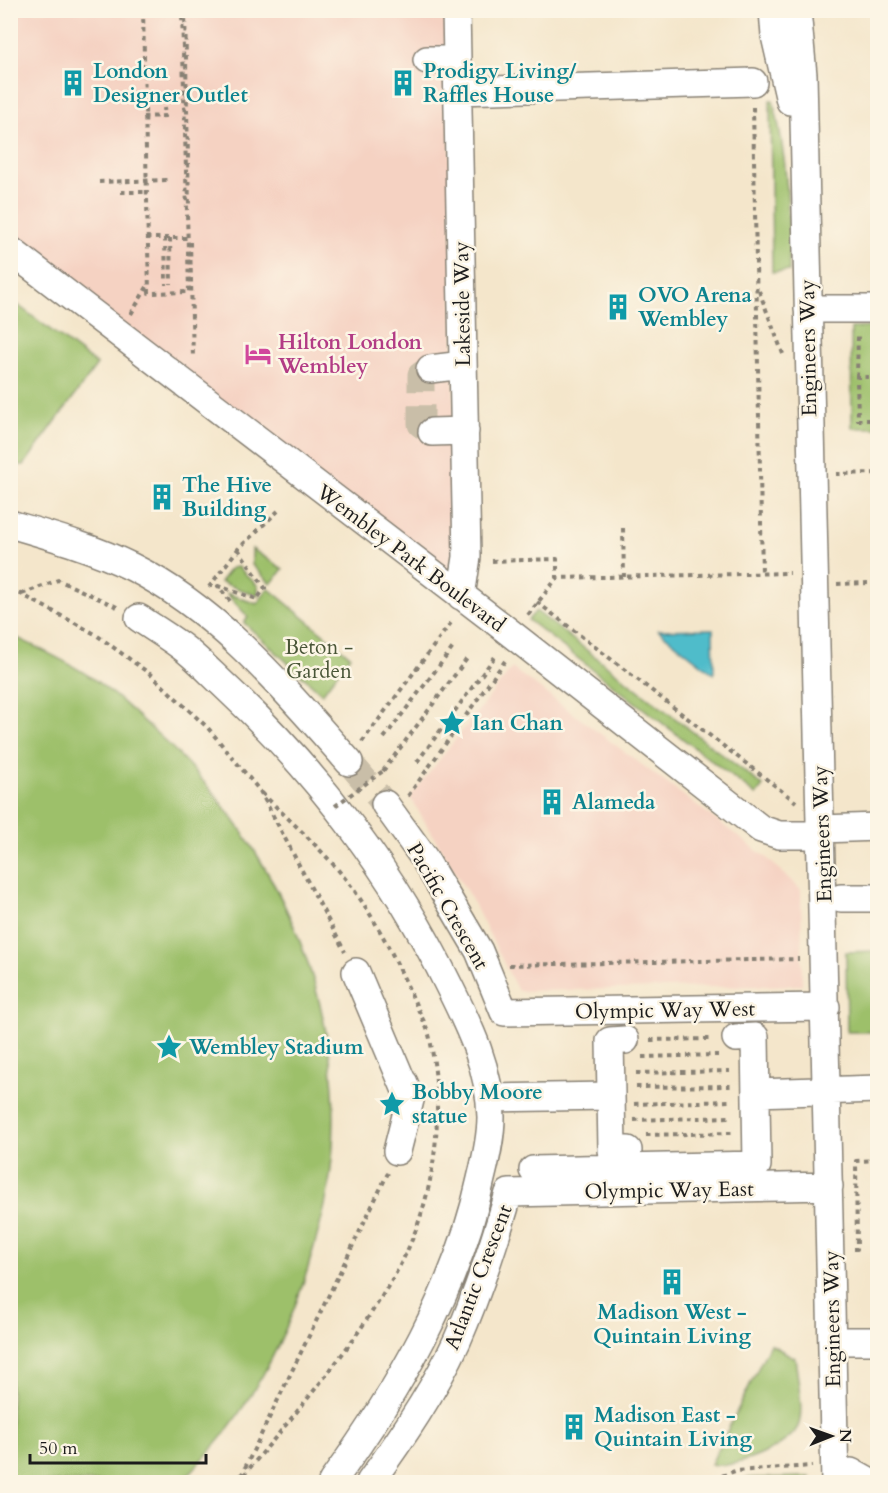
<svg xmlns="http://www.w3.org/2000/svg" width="888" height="1493" viewBox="0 0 888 1493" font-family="Cardo,serif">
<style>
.built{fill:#f5d2c2}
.green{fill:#9dc06a;stroke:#5c6e43;stroke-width:1.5}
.water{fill:#50bcca;stroke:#366c73;stroke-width:1.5}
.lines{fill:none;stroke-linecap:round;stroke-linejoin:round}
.minor-tunnel{stroke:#c9bea8;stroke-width:27;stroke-dasharray:27 14;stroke-linecap:butt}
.minor-casing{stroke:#888174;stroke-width:30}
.path{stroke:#888174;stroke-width:4;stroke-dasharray:4.5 4.5;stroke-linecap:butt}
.minor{stroke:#fff;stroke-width:27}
.path-bridge{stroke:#888174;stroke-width:4;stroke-dasharray:4.5 4.5;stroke-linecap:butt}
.labels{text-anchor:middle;stroke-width:5;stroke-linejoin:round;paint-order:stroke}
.culture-label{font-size:21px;font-weight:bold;fill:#0d838f;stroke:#fcf5e5;text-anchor:start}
.street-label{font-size:21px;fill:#1c1c1c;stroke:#fcf5e5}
.hotel-label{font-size:21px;font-weight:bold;fill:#b23c85;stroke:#fcf5e5;text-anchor:start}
.park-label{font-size:21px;fill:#495537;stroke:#fcf5e5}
</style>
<rect width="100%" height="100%" fill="#fcf5e5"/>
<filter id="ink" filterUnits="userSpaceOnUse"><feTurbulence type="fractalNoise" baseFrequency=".0167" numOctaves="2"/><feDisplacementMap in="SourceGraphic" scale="12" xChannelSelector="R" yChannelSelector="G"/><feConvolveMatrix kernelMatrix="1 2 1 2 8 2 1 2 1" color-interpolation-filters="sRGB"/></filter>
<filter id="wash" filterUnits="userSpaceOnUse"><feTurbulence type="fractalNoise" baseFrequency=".008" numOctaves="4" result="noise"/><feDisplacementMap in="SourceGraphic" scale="24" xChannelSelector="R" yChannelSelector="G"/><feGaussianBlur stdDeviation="1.35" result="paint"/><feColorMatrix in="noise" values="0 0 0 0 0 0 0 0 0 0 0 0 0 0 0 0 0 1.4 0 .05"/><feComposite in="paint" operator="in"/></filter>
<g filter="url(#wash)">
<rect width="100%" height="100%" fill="#f4e6cb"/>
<path class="built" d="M10,11H448L456,561L440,579L11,251Z
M512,668L767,858L801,890L802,985L518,991L472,900L410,797Z"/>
<path class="green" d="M770,100H773C788,157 789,213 789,271L772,272Z
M11,300L97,365L24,465H11Z
M877,327V428H852L851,328Z
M252,549L283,569L271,584L252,565Z
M238,567L258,586V596L220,582L231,568Z
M268,588L350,656L322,694L244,623L248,617L226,593L257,604Z
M536,611L763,786L756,795L528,620Z
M11,635C38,648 67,661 92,678C110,690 127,706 143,721C276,835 357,1013 328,1190C325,1210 319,1230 313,1250C290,1337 246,1419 181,1482H11Z
M877,951V1032H847L846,952Z
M770,1344L795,1358C797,1375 804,1408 799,1424C792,1447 731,1471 711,1464Z
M810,1477V1482H737L749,1478Z"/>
<path class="water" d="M713,629L714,674L658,630Z"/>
</g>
<g filter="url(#ink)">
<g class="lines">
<path class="minor-tunnel" d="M430,369L421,375V424L432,432
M349,762L385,804"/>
<g class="minor-casing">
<path id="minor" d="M456,10L467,557L461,596
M773,10L775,36L790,101
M797,10L803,75L835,1482
M427,60H457
M458,91L753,82
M10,250L495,621L761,829L779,835H822
M808,309H878
M430,369L463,365
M432,432L465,431
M10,524C51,536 94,548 132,567C220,611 285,690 349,762
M139,618C155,629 172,639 186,650C201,662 214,676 228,689C318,773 395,875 449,986C470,1028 490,1069 491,1117C491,1138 486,1159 481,1179C457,1290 398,1391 332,1482
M385,804L424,858L479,951L504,1012L826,1007
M822,829L878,827
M841,898H878
M356,972L410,1100
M625,1040L610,1041L612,1150H628
M756,1093L878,1089
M490,1098L611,1096
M397,1151L410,1100L404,1083
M533,1170L757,1165L755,1037L736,1038
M833,1341H878
M851,1472L869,1482
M370,1482C402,1438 434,1391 457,1341C478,1293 494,1244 509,1193L829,1186"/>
</g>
<path class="path" d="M143,10L149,293L189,292L182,10
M185,10L189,208
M753,107L762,574
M143,117L165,116L164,108
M99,182L167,180
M121,192H145
M146,238H189
M165,238L166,285
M170,238L171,284
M190,242L193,358
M759,291L783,354
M131,314L147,287
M857,377L858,334
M878,377H857L858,420H878
M836,474L878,473
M623,528L624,577
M492,561L557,559V578
M837,584L868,583
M209,587L238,549L278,511
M10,591L21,594L95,634L150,674L208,728L260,791L345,952
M22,594L58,580L117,607
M230,601L218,586L257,599L265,588L238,549
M537,602L796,802
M528,615L557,578L790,573
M384,738L455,645
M362,742L453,620
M417,762L497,654
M383,771L469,656
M408,796L505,661
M509,965L799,959
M650,1040L711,1039
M642,1057L718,1055
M636,1073L730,1071
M636,1087L731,1086
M634,1104L731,1101
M634,1120L731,1117
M646,1135L732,1133
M854,1249H857L856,1161L878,1160
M241,1476L388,1173
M238,1482C293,1416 351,1351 394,1276C435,1206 446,1118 430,1039C428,1028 421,1016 416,1005C399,966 379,925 354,890C327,853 292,823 260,791
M705,1482L735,1471L812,1466"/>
<use href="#minor" class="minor"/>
<path class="path-bridge" d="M335,806L383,771"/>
</g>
</g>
<defs>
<g id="building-bare" transform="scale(2.07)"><path d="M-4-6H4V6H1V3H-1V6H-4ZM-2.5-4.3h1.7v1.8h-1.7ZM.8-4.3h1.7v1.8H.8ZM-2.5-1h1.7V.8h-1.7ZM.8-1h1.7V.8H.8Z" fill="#0f9aa8" stroke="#fcf5e5" stroke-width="2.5" paint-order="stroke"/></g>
<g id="hotel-bare" transform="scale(2.07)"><path d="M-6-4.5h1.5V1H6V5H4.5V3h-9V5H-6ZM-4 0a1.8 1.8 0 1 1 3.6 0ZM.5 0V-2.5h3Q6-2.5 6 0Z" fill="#d1479c" stroke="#fcf5e5" stroke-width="2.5" paint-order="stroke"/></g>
<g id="sight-bare" transform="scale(2.07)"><path d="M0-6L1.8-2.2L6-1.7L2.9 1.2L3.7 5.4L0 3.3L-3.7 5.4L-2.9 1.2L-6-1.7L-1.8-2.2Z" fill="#0f9aa8" stroke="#fcf5e5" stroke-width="2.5" paint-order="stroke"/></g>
</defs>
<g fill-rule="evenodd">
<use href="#building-bare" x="73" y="83"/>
<use href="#building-bare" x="403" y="83"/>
<use href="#building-bare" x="618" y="307"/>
<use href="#hotel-bare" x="258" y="354"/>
<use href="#building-bare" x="162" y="497"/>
<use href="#sight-bare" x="452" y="723"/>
<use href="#building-bare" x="552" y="802"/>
<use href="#sight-bare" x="169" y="1047"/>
<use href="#sight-bare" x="392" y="1104"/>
<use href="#building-bare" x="672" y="1282"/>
<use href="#building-bare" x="574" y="1427"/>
</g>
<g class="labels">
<g class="culture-label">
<text x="93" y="78">London<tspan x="93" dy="24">Designer Outlet</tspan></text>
<text x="423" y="78">Prodigy Living/<tspan x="423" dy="24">Raffles House</tspan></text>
<text x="638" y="302">OVO Arena<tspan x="638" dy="24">Wembley</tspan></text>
<text x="182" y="492">The Hive<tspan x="182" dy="24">Building</tspan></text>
<text x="472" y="730">Ian Chan</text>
<text x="572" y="809">Alameda</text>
<text x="189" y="1054">Wembley Stadium</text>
<text x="412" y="1099">Bobby Moore<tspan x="412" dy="24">statue</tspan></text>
<text x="672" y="1319" text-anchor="middle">Madison West -<tspan x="672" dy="24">Quintain Living</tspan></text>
<text x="594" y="1422">Madison East -<tspan x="594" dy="24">Quintain Living</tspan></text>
</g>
<g class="street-label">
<text transform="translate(462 304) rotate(-91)" y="7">Lakeside Way</text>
<text transform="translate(808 348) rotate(-91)" y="7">Engineers Way</text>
<text transform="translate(411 558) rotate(37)" y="7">Wembley Park Boulevard</text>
<text transform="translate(822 834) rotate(-92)" y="7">Engineers Way</text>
<text transform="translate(448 906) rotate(60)" y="7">Pacific Crescent</text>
<text transform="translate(665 1010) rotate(-1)" y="7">Olympic Way West</text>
<text transform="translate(669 1190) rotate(-1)" y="7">Olympic Way East</text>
<text transform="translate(478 1277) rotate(-69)" y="7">Atlantic Crescent</text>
<text transform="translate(832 1319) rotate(-91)" y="7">Engineers Way</text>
</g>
<g class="hotel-label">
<text x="278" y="349">Hilton London<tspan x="278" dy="24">Wembley</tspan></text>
</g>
<g class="park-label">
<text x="319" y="654">Beton -<tspan x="319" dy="24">Garden</tspan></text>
</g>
</g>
<rect width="888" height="1493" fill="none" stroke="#fcf5e5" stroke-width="36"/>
<g transform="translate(831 1436) rotate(89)" stroke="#fcf5e5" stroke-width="4.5" paint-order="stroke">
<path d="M0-4.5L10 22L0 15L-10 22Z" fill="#1c1c1c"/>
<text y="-9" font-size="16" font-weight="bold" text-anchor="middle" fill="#1c1c1c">N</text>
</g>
<path d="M30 1454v9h176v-9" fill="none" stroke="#1c1c1c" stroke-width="3"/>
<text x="39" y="1454" font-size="18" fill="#1c1c1c" stroke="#fcf5e5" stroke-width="4.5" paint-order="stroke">50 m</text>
</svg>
